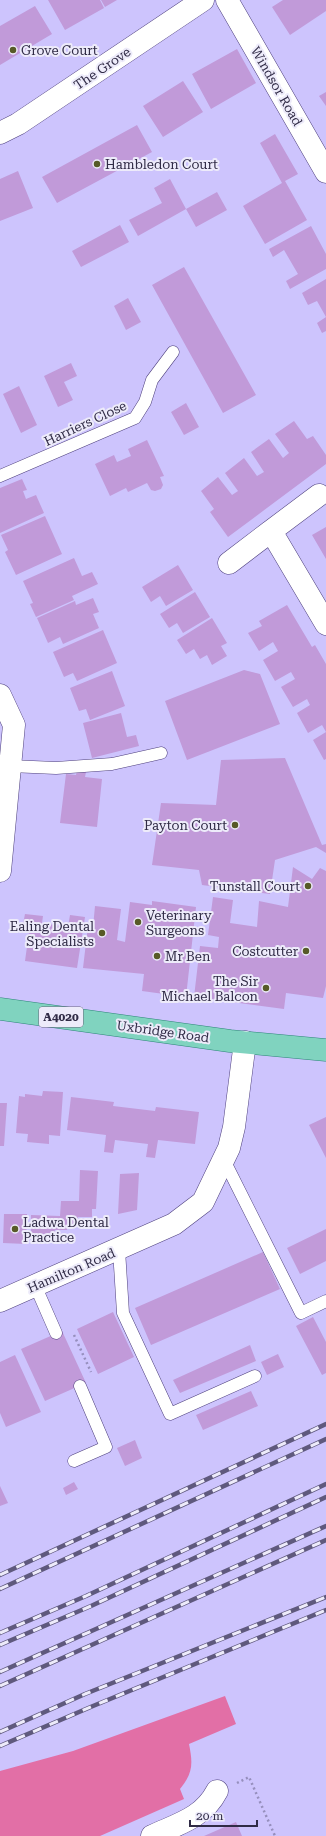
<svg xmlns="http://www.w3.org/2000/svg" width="326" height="1836" viewBox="0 0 326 1836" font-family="'Roboto Serif',serif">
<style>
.green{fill:#e26fa6}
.building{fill:#c19ad9}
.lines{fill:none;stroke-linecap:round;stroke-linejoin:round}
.lane-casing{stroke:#4e407d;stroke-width:13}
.street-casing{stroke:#4e407d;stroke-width:23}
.primary-casing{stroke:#2d8579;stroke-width:23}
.path{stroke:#968fbd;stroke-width:2.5;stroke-dasharray:2 3;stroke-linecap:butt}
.lane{stroke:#fff;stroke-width:12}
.street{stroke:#fff;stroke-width:22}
.primary{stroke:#80d3bf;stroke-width:22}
.rail-casing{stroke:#5f597d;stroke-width:4.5}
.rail{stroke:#edebfa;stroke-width:3;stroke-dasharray:9;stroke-linecap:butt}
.poi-dot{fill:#575a27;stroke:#edebfa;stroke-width:1.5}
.labels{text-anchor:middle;stroke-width:4;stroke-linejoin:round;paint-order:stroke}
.shield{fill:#edebfa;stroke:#69657c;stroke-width:1}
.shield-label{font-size:12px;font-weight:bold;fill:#302b46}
.poi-label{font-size:13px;fill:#302b46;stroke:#edebfa;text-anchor:start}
.street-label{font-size:13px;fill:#302b46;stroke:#edebfa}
</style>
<rect width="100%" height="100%" fill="#cdc4fd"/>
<path class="green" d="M225,1696L236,1724L189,1744C193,1764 193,1773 180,1789L184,1799L100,1836H0V1771L73,1751Z"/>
<path class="building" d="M48,0H100L104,8L65,30Z
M101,0H117L105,7Z
M283,0H326V11L290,35L272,7Z
M35,6L52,34L0,65V26Z
M237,49L256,83L211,109L192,74Z
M183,81L203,112L163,137L143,106Z
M326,92V106L319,96Z
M137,125L152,152L57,203L42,177Z
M275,134L298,174L285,181L307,220L265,244L243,206L282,183L260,143Z
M18,171L33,208L0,221V179Z
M170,179L186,209L138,236L129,220L162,203L154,188Z
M217,192L227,210L196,227L186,209Z
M120,225L129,242L81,267L72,251Z
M311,226L326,254V269L290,289L286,281L298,274L284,250L273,257L269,249Z
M184,267L256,395L223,413L152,285Z
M326,279V331L322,333L317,323L326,317L317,301L308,305L302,293Z
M128,298L141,322L126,330L114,306Z
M71,363L77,376L64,382L73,400L58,407L44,376Z
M19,386L37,425L21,433L3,394Z
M186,403L199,427L184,435L171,412Z
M294,421L307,439L313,436L326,455V464L228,537L210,512L214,509L201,491L218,477L232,495L238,491L225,473L244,458L257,476L264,472L251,452L269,439L283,458L289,453L275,434Z
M147,440L164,476L160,477L163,485L161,489L155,491L151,490L147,483L128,492L126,488L110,496L95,464L114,455L117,462L131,456L128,449Z
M22,479L27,490L23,491L26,499L36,495L44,513L0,533V488Z
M45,516L62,554L16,575L5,552L8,550L1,535Z
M326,527V559L312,535Z
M74,558L82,576L92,572L98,584L72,596L74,600L36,617L30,604L33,603L23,581Z
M178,565L193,590L166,606L160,596L151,602L142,587Z
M195,592L210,617L183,633L177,623L169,628L160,614Z
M93,598L99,612L93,614L99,628L63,644L60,637L48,643L37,618L75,601L76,605Z
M287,605L312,647L315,645L326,664V759L324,760L313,740L326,732L322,725L308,733L297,713L310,705L307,699L293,707L281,687L295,679L291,672L275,681L263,660L278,651L273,642L259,651L248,633L262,626L259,621Z
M212,618L227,643L221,646L227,656L212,665L207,655L200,659L194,649L186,654L177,640Z
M103,630L117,663L77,681L73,673L64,677L53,652Z
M244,670L260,674L280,724L187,760L165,701Z
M112,671L125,706L90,720L86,709L79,711L70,688Z
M121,713L127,737L136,735L139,746L92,758L83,723Z
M285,758L322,845L326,844V853L316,847L275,860L270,894L202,885L199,870L152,865L161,803L216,805L221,760Z
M77,771L86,772L85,777L102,779L97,827L60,823L66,774L76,775Z
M293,867L312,879L320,868L326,871V986L323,998L286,993L284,1009L194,997L200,946L218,948L219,937L208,935L213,897L233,900L230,923L257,927L259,901L288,907Z
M152,901L196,907L186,997L142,991L144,974L83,968L88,926L93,927L95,906L121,909L117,940L125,942L130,902L152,905Z
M25,914L43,916L42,923L68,927L70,915L85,917L77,968L25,961L30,925L23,924Z
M43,1091L63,1092L60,1136L49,1135V1144L27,1142L28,1134L16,1133L19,1096L25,1097V1094L42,1096Z
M71,1097L114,1102L113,1106L155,1111L156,1107L199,1112L195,1144L158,1140L155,1158L146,1157L148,1144L115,1140L113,1153L104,1152L106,1135L67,1130Z
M0,1103H7L4,1146H0Z
M326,1117V1158L309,1125Z
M80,1170L98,1171L96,1209H92V1217H78V1226H68L67,1230H55L54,1234H31V1215L60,1216L61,1201H79Z
M139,1173L137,1210L118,1214L120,1174Z
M4,1214H27L26,1244L3,1243Z
M326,1229V1261L300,1274L287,1248Z
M263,1252L280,1289L151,1345L135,1308Z
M113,1312L134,1357L98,1374L77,1329Z
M313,1317L326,1342V1373L322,1375L296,1326Z
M62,1331L86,1383L45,1401L21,1349Z
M250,1345L256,1361L180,1393L173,1380Z
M278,1354L284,1367L267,1375L261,1362Z
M15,1355L41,1412L6,1427L0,1413V1362Z
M251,1391L258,1406L203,1430L196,1415Z
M135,1440L142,1458L125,1466L117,1448Z
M74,1482L78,1489L66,1495L63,1488Z
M0,1486L8,1503L0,1506Z
M236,1822L242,1836H204Z"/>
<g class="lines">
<g class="lane-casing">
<path id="lane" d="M0,476L135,418L145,402L152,380L173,352
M10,766L56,768L112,764L161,753
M224,1160L301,1313L326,1301
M119,1250L123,1313L170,1414L255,1376
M35,1285L56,1333
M74,1461L106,1447L80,1386"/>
</g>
<g class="street-casing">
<path id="street" d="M227,0L326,172
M0,133L18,124L203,0
M271,531L319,495
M229,563L271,531L326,624
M0,695L14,725L0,871
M0,1301L174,1224L203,1202L229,1148L234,1127L245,1042
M152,1836C178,1824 203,1818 217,1791"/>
</g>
<g class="primary-casing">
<path id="primary" d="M0,1009L230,1041L326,1050"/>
</g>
<path class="path" d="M74,1335L91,1372
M237,1783L249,1777L275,1836"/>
<use href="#lane" class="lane"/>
<use href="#street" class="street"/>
<use href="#primary" class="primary"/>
<g class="rail-casing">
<path id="rail" d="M0,1575L326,1424
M0,1589L326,1439
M0,1633L86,1596L326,1484
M0,1645L91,1606L326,1497
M0,1672L326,1526
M0,1686L326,1540
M0,1732L85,1694L326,1597
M0,1746L93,1706L326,1610"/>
</g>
<use href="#rail" class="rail"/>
</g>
<g class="poi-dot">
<circle cx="13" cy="50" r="4"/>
<circle cx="97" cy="164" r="4"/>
<circle cx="235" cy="825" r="4"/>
<circle cx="308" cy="886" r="4"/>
<circle cx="138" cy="922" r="4"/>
<circle cx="102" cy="933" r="4"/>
<circle cx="306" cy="951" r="4"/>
<circle cx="157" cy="956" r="4"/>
<circle cx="266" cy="988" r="4"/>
<circle cx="15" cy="1229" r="4"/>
</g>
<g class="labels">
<rect class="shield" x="39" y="1007" width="44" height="20" rx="3"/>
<g class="shield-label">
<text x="61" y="1021">A4020</text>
</g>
<g class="poi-label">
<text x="21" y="55">Grove Court</text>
<text x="105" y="169">Hambledon Court</text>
<text x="227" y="830" text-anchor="end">Payton Court</text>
<text x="300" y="891" text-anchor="end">Tunstall Court</text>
<text x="146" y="920">Veterinary<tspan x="146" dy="15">Surgeons</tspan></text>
<text x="94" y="931" text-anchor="end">Ealing Dental<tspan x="94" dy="15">Specialists</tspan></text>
<text x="298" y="956" text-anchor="end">Costcutter</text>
<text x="165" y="961">Mr Ben</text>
<text x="258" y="986" text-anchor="end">The Sir<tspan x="258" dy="15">Michael Balcon</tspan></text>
<text x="23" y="1227">Ladwa Dental<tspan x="23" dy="15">Practice</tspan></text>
</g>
<g class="street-label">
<text transform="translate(102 68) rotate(-34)" y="5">The Grove</text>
<text transform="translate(277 86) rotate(60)" y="5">Windsor Road</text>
<text transform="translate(85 423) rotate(-25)" y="5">Harriers Close</text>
<text transform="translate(163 1031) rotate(8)" y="5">Uxbridge Road</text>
<text transform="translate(71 1270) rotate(-23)" y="5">Hamilton Road</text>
</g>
</g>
<path d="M190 1820v6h67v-6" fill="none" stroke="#302b46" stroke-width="2"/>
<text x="196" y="1820" font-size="12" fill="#302b46" stroke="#edebfa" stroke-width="3" paint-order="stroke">20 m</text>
</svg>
